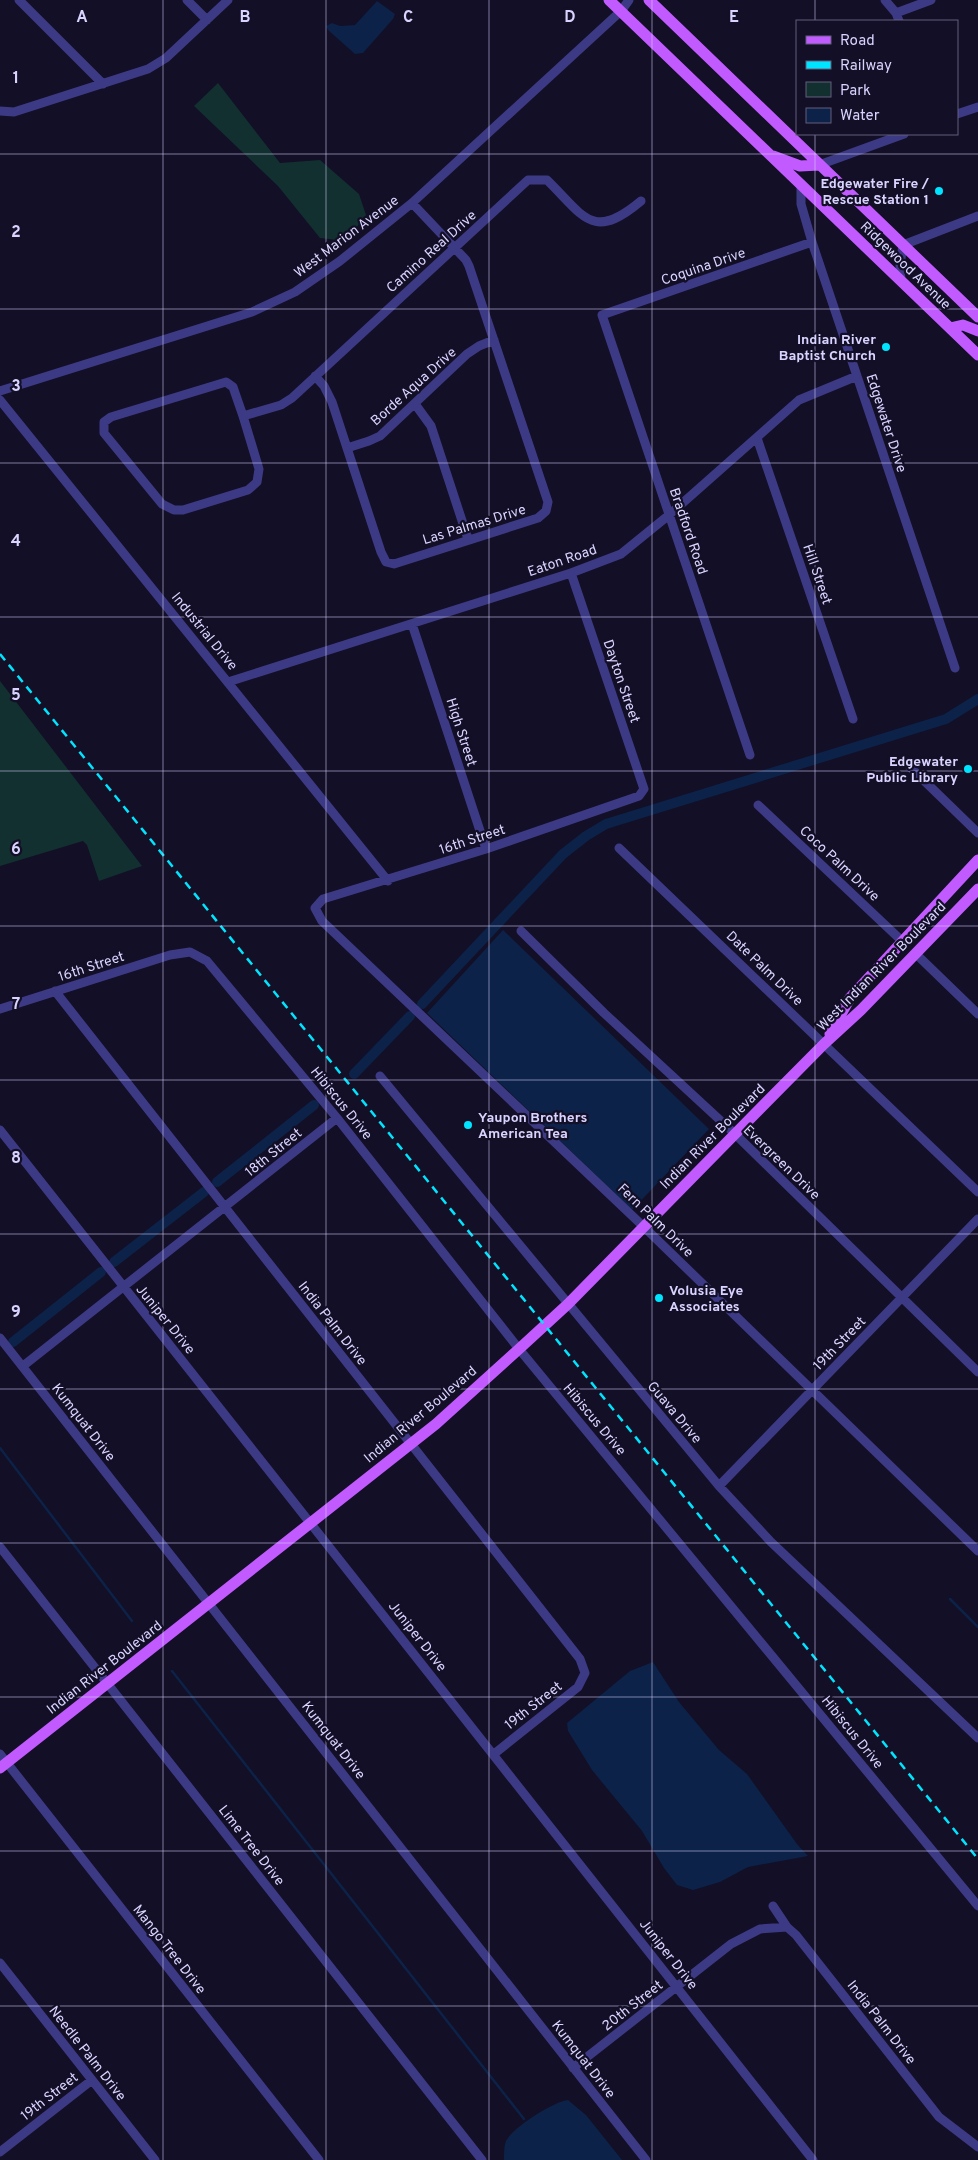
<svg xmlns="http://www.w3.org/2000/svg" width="978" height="2160" viewBox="0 0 978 2160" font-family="Overpass,sans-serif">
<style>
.green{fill:#12302f}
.water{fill:#0c2248}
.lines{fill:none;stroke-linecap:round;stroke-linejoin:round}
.stream{stroke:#0c2248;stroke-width:2.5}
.canal{stroke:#0c2248;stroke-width:10}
.minor{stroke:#3d3a85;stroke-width:9}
.major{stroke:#c25bff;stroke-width:11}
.rail{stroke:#00e5ff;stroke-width:2.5;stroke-dasharray:8 6;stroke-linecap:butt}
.grid{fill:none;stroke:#d9d4ff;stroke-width:1;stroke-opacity:0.55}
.poi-dot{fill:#00e5ff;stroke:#130f26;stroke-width:2}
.labels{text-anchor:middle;stroke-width:4.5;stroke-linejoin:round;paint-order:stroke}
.poi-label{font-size:14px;font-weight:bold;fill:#d9d4ff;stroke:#130f26;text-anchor:end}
.street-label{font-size:14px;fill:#d9d4ff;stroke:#130f26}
.grid-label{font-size:16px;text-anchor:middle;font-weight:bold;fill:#d9d4ff;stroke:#130f26;stroke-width:4.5;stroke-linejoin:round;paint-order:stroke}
</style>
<rect width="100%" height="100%" fill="#130f26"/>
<path class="green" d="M218,83L280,163L320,160L359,194L366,215L346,241L320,238L278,186L194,106Z
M0,681L7,690L142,866L99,881L87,845L83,841L0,866Z"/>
<path class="water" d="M377,1L395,14L393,19L363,53L355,54L328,30L326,26L332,23L340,26L355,25Z
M503,930L709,1129L632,1210L427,1013Z
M653,1662L679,1702L719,1750L747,1774L797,1844L808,1856L748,1867L720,1882L693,1890L677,1885L664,1868L642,1831L592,1770L568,1731L567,1723L630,1671Z
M568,2100L586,2115L622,2160H504C504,2155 504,2145 506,2141C513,2127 555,2101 568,2100Z"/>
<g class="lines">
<path class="stream" d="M0,1448L132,1621
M950,1599L978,1627
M172,1671L524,2119"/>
<path class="canal" d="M422,1004L563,854L586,836L606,824L946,719L978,699
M354,1074L410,1016
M217,1182L314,1105
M114,1262L204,1192
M13,1342L101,1272"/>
<path class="minor" d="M19,0L103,84
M187,0L207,20
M885,0L896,13L899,21
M896,13L931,0
M0,111L14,112L148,69L166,58L228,0
M957,114L978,107
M819,165L904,134
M801,185V204L812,242L955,668
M901,281L900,265L903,245L978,216
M315,376L324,386L332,402L381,552L386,562L394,564L538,518L546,511L548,502L469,266L466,260L412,203
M226,382L233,387L243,416L259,469L257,482L248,490L183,510H174L162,504L104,433V422L111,417Z
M0,391L252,312L295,292L340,261L412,203L621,11L629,0
M0,400L388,881
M415,404L431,426L468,539
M243,416L281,405L292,398L528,180H547C584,216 592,242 641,201
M757,438L853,719
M347,448L369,441L380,436L467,354L479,346L494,340
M571,573L644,789L639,796L486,849L323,899L315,908L322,921L644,1227L978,1551
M412,624L486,849
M228,682L571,573L621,554L669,515L799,400L857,376
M750,755L602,315L812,242
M910,767L978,833
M758,805L902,941
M619,848L978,1192
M521,931L604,1013L735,1134L978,1372
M916,954L978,1014
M55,991L580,1659L585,1673L578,1687L494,1754
M0,1009L170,955L190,952L207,961L337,1118L519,1349L978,1906
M380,1076L719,1486L771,1542L978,1738
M0,1130L813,2160
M0,1338L646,2160
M23,1366L337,1118
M719,1486L978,1219
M0,1547L482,2160
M0,1754L319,2160
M773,1906L787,1927L796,1935L939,2117L978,2147
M0,1963L155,2160
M573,2068L731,1944L760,1929L787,1927
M0,2152L92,2080"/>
<path class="major" d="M609,0L978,355
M649,0L978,317
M773,156L800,166L819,165
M950,328L963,325L978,331
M830,1034L850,998L978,860
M0,1768L436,1424L519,1349L568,1304L735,1134L824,1044L861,1010L978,889"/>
<path class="rail" d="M0,654L978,1859"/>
</g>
<path class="grid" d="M163,0V2160M326,0V2160M489,0V2160M652,0V2160M815,0V21M815,134V2160M0,154H978M0,309H978M0,463H978M0,617H978M0,771H978M0,926H978M0,1080H978M0,1234H978M0,1389H978M0,1543H978M0,1697H978M0,1851H978M0,2006H978"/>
<g class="poi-dot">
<circle cx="939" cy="191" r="5"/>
<circle cx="886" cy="347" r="5"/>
<circle cx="968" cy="769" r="5"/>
<circle cx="468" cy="1125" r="5"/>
<circle cx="659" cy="1298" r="5"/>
</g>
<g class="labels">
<g class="poi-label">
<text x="929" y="188">Edgewater Fire /<tspan x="929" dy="16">Rescue Station 1</tspan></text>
<text x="876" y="344">Indian River<tspan x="876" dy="16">Baptist Church</tspan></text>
<text x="958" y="766">Edgewater<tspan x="958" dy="16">Public Library</tspan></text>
<text x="478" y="1122" text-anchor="start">Yaupon Brothers<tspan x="478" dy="16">American Tea</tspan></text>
<text x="669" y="1295" text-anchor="start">Volusia Eye<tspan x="669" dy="16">Associates</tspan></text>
</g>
<g class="street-label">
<text transform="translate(346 236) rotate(-37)" y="5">West Marion Avenue</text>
<text transform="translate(431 251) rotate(-42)" y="5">Camino Real Drive</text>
<text transform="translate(906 265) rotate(44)" y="5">Ridgewood Avenue</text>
<text transform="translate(703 266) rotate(-19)" y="5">Coquina Drive</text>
<text transform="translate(413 386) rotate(-42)" y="5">Borde Aqua Drive</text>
<text transform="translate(887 423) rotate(72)" y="5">Edgewater Drive</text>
<text transform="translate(474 524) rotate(-17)" y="5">Las Palmas Drive</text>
<text transform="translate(689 531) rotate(71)" y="5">Bradford Road</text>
<text transform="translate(562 560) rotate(-19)" y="5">Eaton Road</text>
<text transform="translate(818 574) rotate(71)" y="5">Hill Street</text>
<text transform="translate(205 631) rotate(51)" y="5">Industrial Drive</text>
<text transform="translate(622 681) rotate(71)" y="5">Dayton Street</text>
<text transform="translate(462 732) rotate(72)" y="5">High Street</text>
<text transform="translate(472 839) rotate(-18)" y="5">16th Street</text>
<text transform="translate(840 863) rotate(43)" y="5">Coco Palm Drive</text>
<text transform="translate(91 966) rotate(-18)" y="5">16th Street</text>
<text transform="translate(881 966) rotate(-45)" y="5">West Indian River Boulevard</text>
<text transform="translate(765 968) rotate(44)" y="5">Date Palm Drive</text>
<text transform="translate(342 1103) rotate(51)" y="5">Hibiscus Drive</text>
<text transform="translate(712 1136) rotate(-45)" y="5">Indian River Boulevard</text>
<text transform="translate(273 1152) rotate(-39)" y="5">18th Street</text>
<text transform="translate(782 1162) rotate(44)" y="5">Evergreen Drive</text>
<text transform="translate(656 1220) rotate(44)" y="5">Fern Palm Drive</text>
<text transform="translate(166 1319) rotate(51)" y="5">Juniper Drive</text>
<text transform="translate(333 1323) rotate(52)" y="5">India Palm Drive</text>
<text transform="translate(839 1343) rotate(-46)" y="5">19th Street</text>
<text transform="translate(675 1412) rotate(50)" y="5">Guava Drive</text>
<text transform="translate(420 1414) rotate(-40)" y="5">Indian River Boulevard</text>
<text transform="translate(595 1419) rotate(50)" y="5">Hibiscus Drive</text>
<text transform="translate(84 1422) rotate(52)" y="5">Kumquat Drive</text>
<text transform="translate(418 1636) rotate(52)" y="5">Juniper Drive</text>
<text transform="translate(104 1667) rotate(-38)" y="5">Indian River Boulevard</text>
<text transform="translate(533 1705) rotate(-38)" y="5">19th Street</text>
<text transform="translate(853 1732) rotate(51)" y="5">Hibiscus Drive</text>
<text transform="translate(334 1740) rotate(52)" y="5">Kumquat Drive</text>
<text transform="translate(252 1845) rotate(52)" y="5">Lime Tree Drive</text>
<text transform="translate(170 1949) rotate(52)" y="5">Mango Tree Drive</text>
<text transform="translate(669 1954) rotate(52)" y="5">Juniper Drive</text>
<text transform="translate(632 2005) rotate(-38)" y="5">20th Street</text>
<text transform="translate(882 2022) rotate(52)" y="5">India Palm Drive</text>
<text transform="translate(88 2053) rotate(52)" y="5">Needle Palm Drive</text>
<text transform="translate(584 2059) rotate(52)" y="5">Kumquat Drive</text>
<text transform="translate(49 2096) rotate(-38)" y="5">19th Street</text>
</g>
</g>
<g class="grid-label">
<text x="82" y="22">A</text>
<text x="245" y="22">B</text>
<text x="408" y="22">C</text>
<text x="570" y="22">D</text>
<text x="734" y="22">E</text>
<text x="16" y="83">1</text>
<text x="16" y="237">2</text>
<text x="16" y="391">3</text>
<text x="16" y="546">4</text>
<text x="16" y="700">5</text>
<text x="16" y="854">6</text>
<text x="16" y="1009">7</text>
<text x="16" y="1163">8</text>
<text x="16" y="1317">9</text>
</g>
<rect x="796" y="20" width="162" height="115" fill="#130f26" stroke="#625e7d"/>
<rect x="806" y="36" width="25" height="8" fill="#c25bff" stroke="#625e7d"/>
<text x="840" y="45" font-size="15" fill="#d9d4ff">Road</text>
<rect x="806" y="61" width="25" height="8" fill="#00e5ff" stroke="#625e7d"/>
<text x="840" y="70" font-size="15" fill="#d9d4ff">Railway</text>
<rect x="806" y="82" width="25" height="15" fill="#12302f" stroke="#625e7d"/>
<text x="840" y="95" font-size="15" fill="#d9d4ff">Park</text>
<rect x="806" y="108" width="25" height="15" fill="#0c2248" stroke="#625e7d"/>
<text x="840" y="120" font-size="15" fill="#d9d4ff">Water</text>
</svg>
